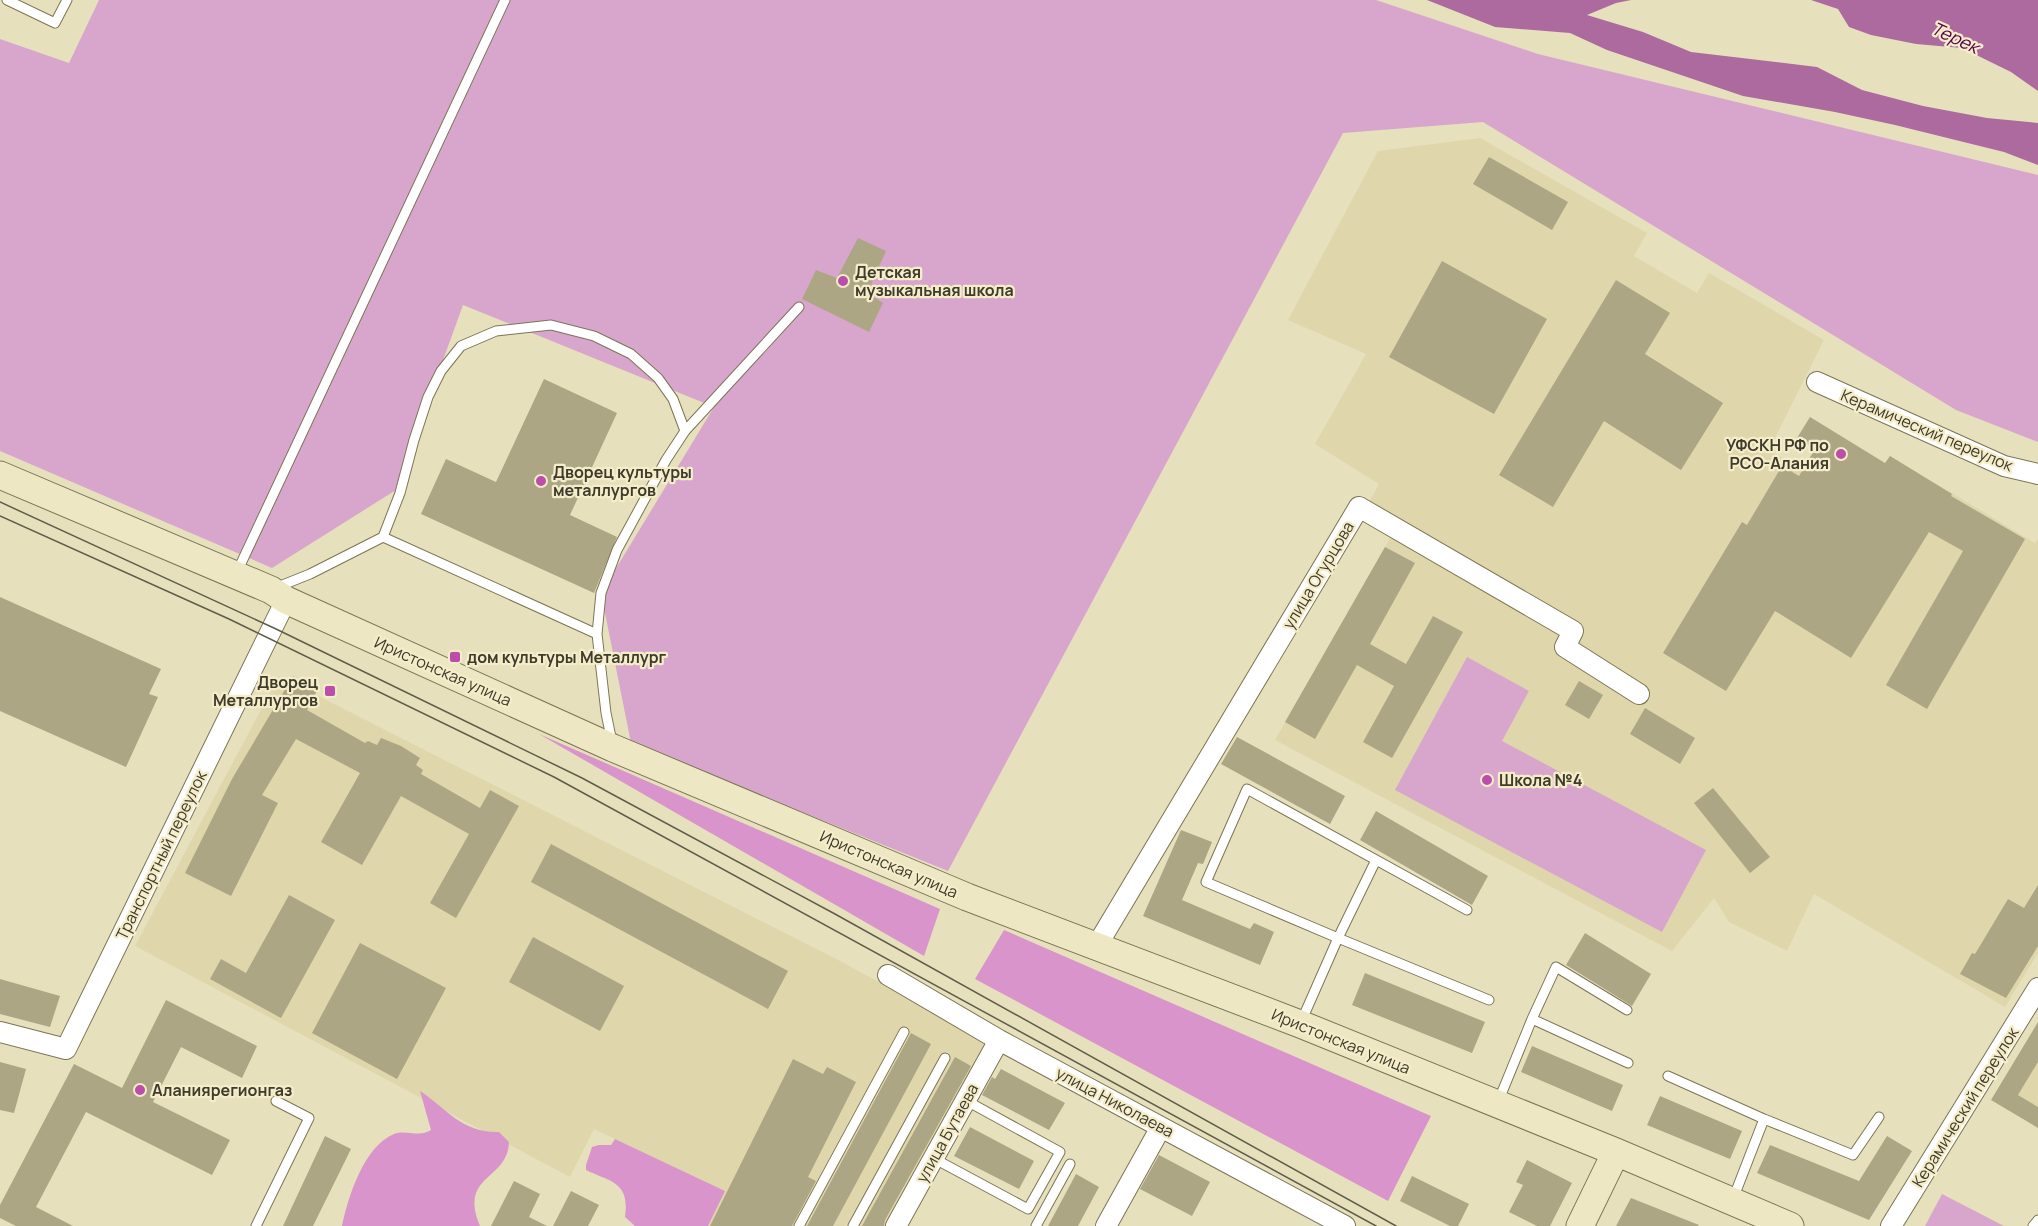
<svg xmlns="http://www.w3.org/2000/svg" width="2038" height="1226" viewBox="0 0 2038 1226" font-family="Manrope,sans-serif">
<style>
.built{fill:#dfd6ab}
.green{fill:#d8a6cd}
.forest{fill:#d995cb}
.water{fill:#ac6a9f}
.building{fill:#ada684}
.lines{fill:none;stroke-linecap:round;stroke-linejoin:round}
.lane-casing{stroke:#7c7555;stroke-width:11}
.street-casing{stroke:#7c7555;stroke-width:22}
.secondary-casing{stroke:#7c7555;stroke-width:29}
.lane{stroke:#fff;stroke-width:9}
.street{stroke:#fff;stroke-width:20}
.secondary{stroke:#eee7c3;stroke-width:27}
.tram{stroke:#5f5c49;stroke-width:1.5}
.poi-dot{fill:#bc4daa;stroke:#f5edc9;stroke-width:2}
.labels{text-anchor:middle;stroke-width:4.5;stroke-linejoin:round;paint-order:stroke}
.poi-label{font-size:16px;font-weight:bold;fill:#3e3b2d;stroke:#f5edc9;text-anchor:start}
.street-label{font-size:16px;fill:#3e3b2d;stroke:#f5edc9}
.water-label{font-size:18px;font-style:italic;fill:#55004b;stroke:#f5edc9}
</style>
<rect width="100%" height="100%" fill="#e7e0bd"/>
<path class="built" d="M1480,138L1647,233L1634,256L1697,293L1709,273L1824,340L1769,450L1860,503L1890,456L2035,543L2038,539V953L2005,1007L1814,894L1787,951L1729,922L1714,898L1672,951L1275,740L1393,533L1369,502L1379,484L1315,444L1366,354L1288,320L1378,151Z
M279,676L840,961L989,1042L888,1226H708L725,1191L594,1129L570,1177L135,946Z
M2038,1062V1107L2018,1095Z"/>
<path class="green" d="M99,0H1376L1538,54L2038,175V442L1956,410L1483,122L1343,133L948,871L631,743L601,593L714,407L463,305L396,490L272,568L0,451V39L69,63Z
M1467,657L1529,691L1502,741L1706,850L1662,932L1395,790Z
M1942,1194L2004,1226H1925Z"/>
<path class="forest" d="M539,734L940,909L924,956Z
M1004,930L1431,1116L1388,1201L975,979Z
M420,1091C447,1109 462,1133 499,1132L509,1142C508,1181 458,1174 480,1226H342C348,1197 364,1146 394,1134C406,1129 419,1138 431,1130Z
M615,1139L725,1191L708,1226H635L625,1217C630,1181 610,1182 586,1170V1165L592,1147L599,1145H611Z"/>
<path class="water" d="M1427,0H1631L1616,3L1587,15L1643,32L1691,52L1817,67L1862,90L1923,106L1987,118L2038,123V165L2004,152L1895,125L1835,112L1743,96L1607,50L1570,33L1495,27Z
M1811,0H2038V91L2011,72L1962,48L1916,44L1871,35L1849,27L1838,9Z"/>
<path class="building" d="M1489,157L1568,202L1552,230L1473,184Z
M858,238L886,251L867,293L883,303L869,332L802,299L816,270L837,278Z
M1442,261L1547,319L1494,414L1389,357Z
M1616,280L1670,313L1645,354L1723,403L1681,470L1604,421L1553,507L1499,475Z
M544,379L617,413L570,515L617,537L594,593L421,514L446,459L496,482Z
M1810,417L1885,463L1890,456L1952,494L1951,496L2025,539L1927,709L1886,685L1963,551L1929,532L1851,658L1775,611L1726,691L1663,653L1742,522L1747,525L1782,466L1799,476L1815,449L1797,438Z
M1385,547L1415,563L1370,644L1406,664L1433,616L1463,632L1392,758L1363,742L1394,686L1357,665L1315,739L1285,722Z
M0,597L161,669L149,694L158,697L126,767L0,711Z
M293,676L318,689L307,710L365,743L368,741L377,745L381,738L401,746L420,758L416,765L423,770L421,774L480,808L490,790L519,806L456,918L430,903L469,834L401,796L362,865L321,842L360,773L296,739L262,795L278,803L231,896L185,873L232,779Z
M1579,681L1603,695L1589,719L1565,705Z
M1645,708L1695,738L1680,764L1630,734Z
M1237,737L1345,796L1330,824L1221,764Z
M1713,788L1770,857L1750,873L1694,803Z
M1376,811L1488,876L1472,905L1360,840Z
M1181,830L1212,842L1203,864L1198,863L1182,900L1250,929L1254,923L1274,932L1260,965L1143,916Z
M551,844L788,971L768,1009L531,882Z
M2038,885V946L2006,998L1960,974L1972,953L1975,954L2008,899L2024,908Z
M289,895L335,920L281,1018L210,979L221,959L246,973Z
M1585,933L1651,974L1632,1006L1566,965Z
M533,937L624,986L600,1031L509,982Z
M360,943L446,988L397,1079L312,1033Z
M1365,973L1485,1022L1472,1053L1352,1005Z
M0,979L60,996L50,1027L0,1014Z
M166,1000L257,1046L242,1078L181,1047L153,1102L230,1140L212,1175L86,1112L36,1207L73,1226H16L0,1218V1205L74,1064L122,1088Z
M2038,1022V1062L2018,1095L2038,1107V1128L1991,1100Z
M911,1033L931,1044L833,1226H807Z
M1532,1046L1623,1085L1612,1111L1521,1072Z
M955,1057L971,1066L885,1220L884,1226H862Z
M793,1059L823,1074L827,1067L856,1082L808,1177L816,1181L792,1226H710Z
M0,1062L26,1069L14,1113L0,1110Z
M1001,1069L1065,1103L1049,1130L982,1095L992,1077L995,1079Z
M1660,1096L1742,1131L1730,1159L1647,1125Z
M970,1127L1034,1161L1019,1189L954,1156Z
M325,1136L351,1149L313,1226H283Z
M1887,1136L1912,1151L1869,1220L1757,1173L1770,1145L1859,1181Z
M1159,1155L1210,1182L1192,1216L1140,1189Z
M1527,1160L1572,1183L1550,1226H1537L1509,1212L1523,1185L1516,1182Z
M1076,1174L1099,1187L1078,1226H1048Z
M1412,1176L1469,1204L1458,1226H1450L1400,1201Z
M514,1181L540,1194L529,1217L547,1226H491Z
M571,1191L599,1205L588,1226H553Z
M1631,1198L1699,1225L1698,1226H1616Z"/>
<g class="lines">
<g class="lane-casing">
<path id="lane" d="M7,0L55,23L67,0
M383,537L400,493L414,440L428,397L441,371L461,346L496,331L551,325L594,336L631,354L658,378L673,399L685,431
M237,572L505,0
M275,588L310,574L383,537L597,634L606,713L612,742
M597,634L601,593L617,550L666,460L685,431L799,307
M1376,860L1338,938L1489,1000
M1532,1019L1556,967L1627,1010
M1301,1022L1338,938L1206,882L1247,789L1467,910
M1668,1076L1764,1119L1733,1199
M1498,1102L1532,1019L1628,1063
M1764,1119L1853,1155L1879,1117
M933,1158L1028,1209L1060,1152L965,1100
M256,1226L309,1118L276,1101
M799,1226L904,1032
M853,1226L945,1058
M1036,1226L1070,1164
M2033,1226L2038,1220"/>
</g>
<g class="street-casing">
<path id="street" d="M1817,382L2004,466L2038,474
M1096,947L1359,507L1573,631L1565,647L1639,694
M888,975L999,1040L1345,1226
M0,1032L66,1049L286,600
M896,1226L999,1040
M1106,1226L1161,1127
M1891,1226L2038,988"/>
</g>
<g class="secondary-casing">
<path id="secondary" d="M0,475L271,590L286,600L613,748L967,897L1300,1024L1616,1152L1790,1226
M1580,1226L1616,1152"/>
</g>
<use href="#lane" class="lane"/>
<use href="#street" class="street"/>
<use href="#secondary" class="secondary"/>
<path class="tram" d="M0,502L274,628L582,778L835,914L1396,1226
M0,516L229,619L554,777L1376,1226"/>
</g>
<g class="poi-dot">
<circle cx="843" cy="281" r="6"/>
<circle cx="1841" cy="454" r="6"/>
<circle cx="541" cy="481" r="6"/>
<rect x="449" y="651" width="12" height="12" rx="3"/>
<rect x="324" y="685" width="12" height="12" rx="3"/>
<circle cx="1487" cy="780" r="6"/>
<circle cx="140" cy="1090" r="6"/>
</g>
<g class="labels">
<g class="poi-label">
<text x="855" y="278">Детская<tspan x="855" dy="18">музыкальная школа</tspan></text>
<text x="1829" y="451" text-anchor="end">УФСКН РФ по<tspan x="1829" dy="18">РСО-Алания</tspan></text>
<text x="553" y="478">Дворец культуры<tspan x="553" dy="18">металлургов</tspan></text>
<text x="467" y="663">дом культуры Металлург</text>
<text x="318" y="688" text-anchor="end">Дворец<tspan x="318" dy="18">Металлургов</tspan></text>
<text x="1499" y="786">Школа №4</text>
<text x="152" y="1096">Аланиярегионгаз</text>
</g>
<g class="street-label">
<text transform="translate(1927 430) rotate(23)" y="6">Керамический переулок</text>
<text transform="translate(1318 575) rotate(-59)" y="6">улица Огурцова</text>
<text transform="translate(443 671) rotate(24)" y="6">Иристонская улица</text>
<text transform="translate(161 855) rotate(-64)" y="6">Транспортный переулок</text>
<text transform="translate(889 864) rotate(23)" y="6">Иристонская улица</text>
<text transform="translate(1341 1041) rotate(22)" y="6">Иристонская улица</text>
<text transform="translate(1115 1102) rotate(28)" y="6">улица Николаева</text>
<text transform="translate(1965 1107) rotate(-58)" y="6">Керамический переулок</text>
<text transform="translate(947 1133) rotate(-61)" y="6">улица Бутаева</text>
</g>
<g class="water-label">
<text transform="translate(1955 38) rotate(25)" y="6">Терек</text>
</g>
</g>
</svg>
